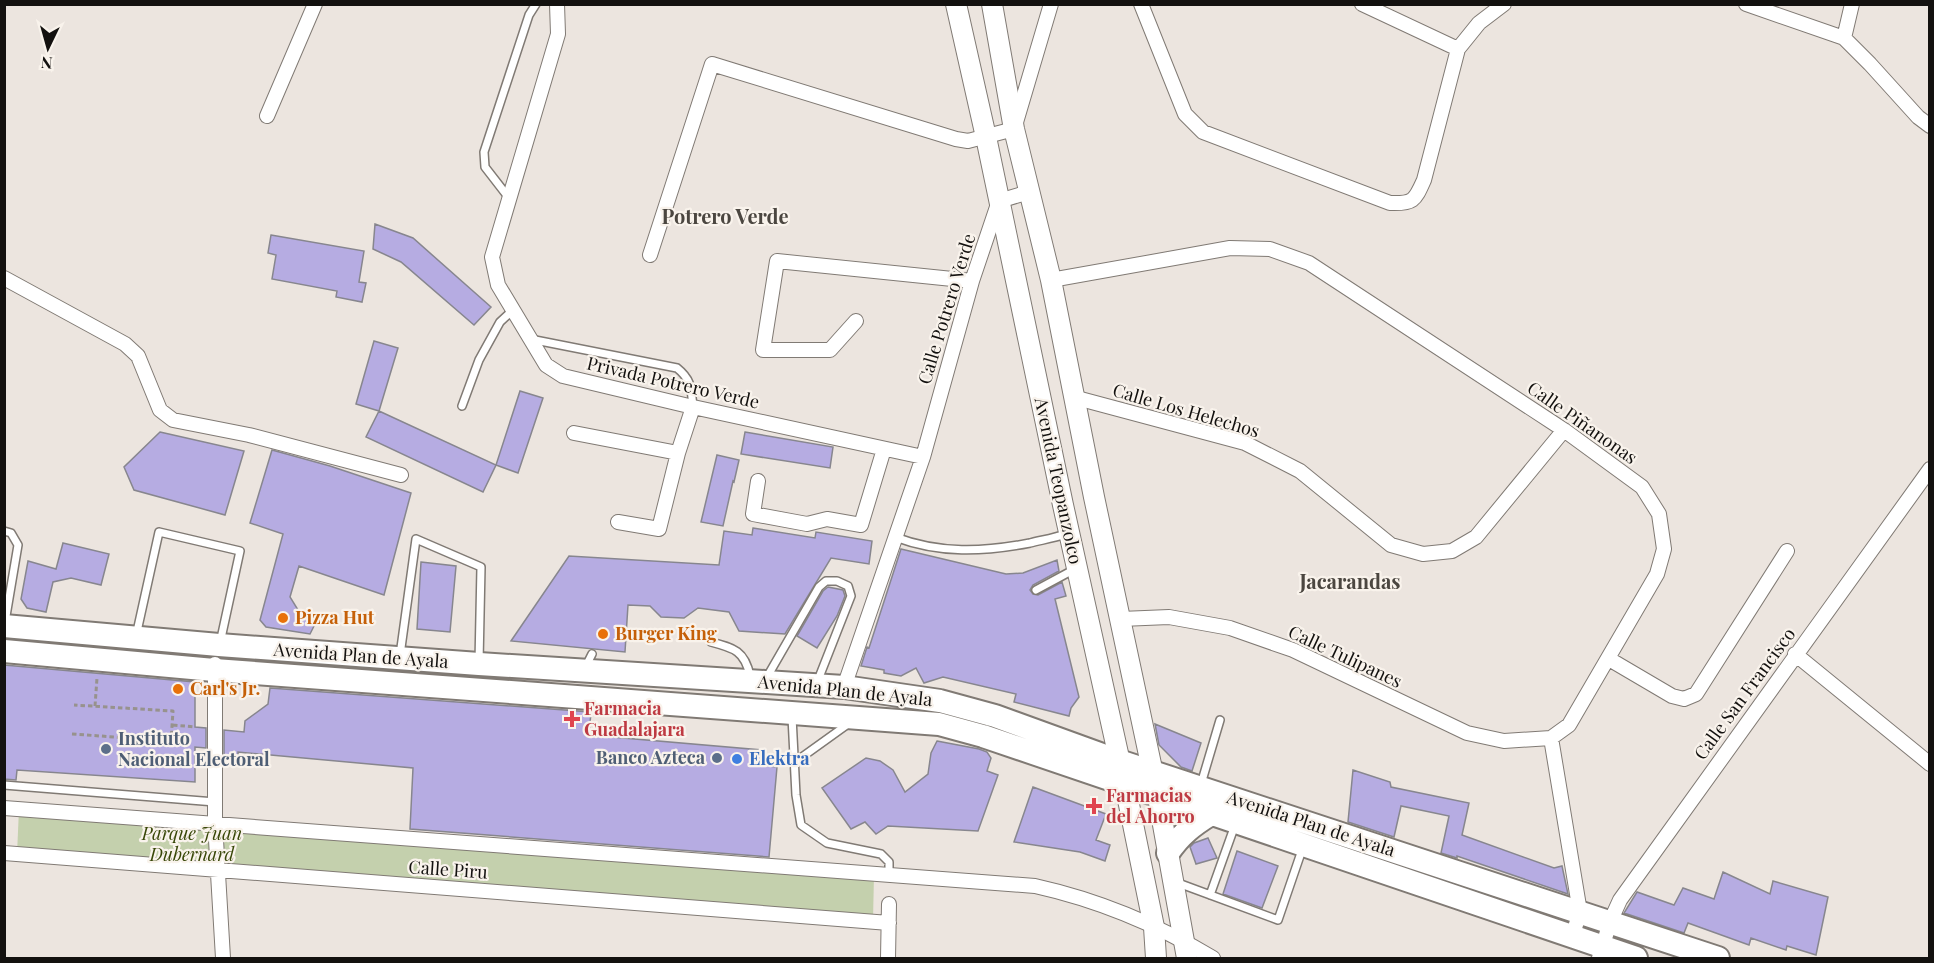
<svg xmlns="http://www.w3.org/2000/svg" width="1934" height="963" viewBox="0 0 1934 963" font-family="'Playfair Display',serif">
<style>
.green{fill:#c4d0ad}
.building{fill:#b6ace2;stroke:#87868e;stroke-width:1.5}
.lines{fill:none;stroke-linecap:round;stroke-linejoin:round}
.service-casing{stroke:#807a74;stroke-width:10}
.minor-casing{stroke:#807a74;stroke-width:16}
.secondary-casing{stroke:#807a74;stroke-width:22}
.primary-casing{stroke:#807a74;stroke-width:26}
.path{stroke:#97928d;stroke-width:3;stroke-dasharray:4.5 3;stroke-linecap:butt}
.service{stroke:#fff;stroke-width:7}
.minor{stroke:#fff;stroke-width:14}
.secondary{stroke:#fff;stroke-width:20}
.primary{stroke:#fff;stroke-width:22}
.food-dot{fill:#e8710a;stroke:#f9f3ec;stroke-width:2}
.health-dot{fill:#e0444e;stroke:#f9f3ec;stroke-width:2}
.service-dot{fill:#5c6f8a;stroke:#f9f3ec;stroke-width:2}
.shop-dot{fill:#3f7fe0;stroke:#f9f3ec;stroke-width:2}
.labels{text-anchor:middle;stroke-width:4.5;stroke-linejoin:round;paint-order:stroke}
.street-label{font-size:18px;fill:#13110f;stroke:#f9f3ec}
.food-label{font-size:18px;font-weight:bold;fill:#c56008;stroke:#f9f3ec;text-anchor:start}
.health-label{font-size:18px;font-weight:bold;fill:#be3a42;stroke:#f9f3ec;text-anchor:start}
.service-label{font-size:18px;font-weight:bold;fill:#4e5e75;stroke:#f9f3ec;text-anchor:start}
.shop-label{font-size:18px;font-weight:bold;fill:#366cbe;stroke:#f9f3ec;text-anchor:start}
.park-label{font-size:18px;font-style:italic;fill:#384708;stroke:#f9f3ec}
.neighbourhood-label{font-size:20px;font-weight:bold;fill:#4b4640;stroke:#f9f3ec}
</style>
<rect width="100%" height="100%" fill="#ece5df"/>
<path class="green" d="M19,809L874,874L873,921L17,854Z"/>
<path class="building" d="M375,224L413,238L491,307L474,325L401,262L373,249Z
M271,235L364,251L359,282L366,283L362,302L336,297L337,291L272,279L276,255L268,253Z
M374,341L398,348L379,411L356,404Z
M520,391L543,398L518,473L496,465Z
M379,411L496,465L483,492L366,437Z
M160,432L244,451L225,515L134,490L124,467Z
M745,432L833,447L830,468L741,454Z
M272,450L330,466L411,493L384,595L299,566L290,597L298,610L316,622L310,634L266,627L260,620L283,534L250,523Z
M717,455L739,460L734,482L733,481L723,526L701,522Z
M753,528L815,538L816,532L872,541L869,564L831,558L785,634L739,631L729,612L698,608L684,618L661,617L650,606L628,605L625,652L511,641L569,556L719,565L724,531L752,535Z
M63,543L109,554L101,585L71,578L53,582L46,612L27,608L21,599L28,561L56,569Z
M901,549L1006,574L1023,573L1057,560L1059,571L1033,585L1030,590L1033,594L1038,595L1062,582L1066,596L1055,599L1079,697L1071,708L1069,716L1014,702L1016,694L943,677L924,683L916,668L901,676L884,673V670L861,666L867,647L869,648Z
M421,562L456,566L450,632L417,629Z
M828,587L843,590L845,596L837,616L817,648L797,636L823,591Z
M4,665L195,682V727L206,728V748L195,747V782L17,770L16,780L4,779Z
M270,688L591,712L589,735L762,750L760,765L777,767L769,857L410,829L413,768L238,752V760L224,759V730L244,732L245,721L268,704Z
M1155,724L1201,743L1192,771L1181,767L1159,745Z
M937,741L979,749L987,752L991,758L987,771L998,775L978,831L888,826L876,834L865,822L851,829L822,788L866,758L880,761L893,770L905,792L928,774L931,753Z
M1353,770L1390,782L1391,787L1469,803L1462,835L1554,868L1562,866L1568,894L1457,856V858L1441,853L1449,816L1401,806L1394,837L1348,822Z
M1033,787L1106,814L1096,840L1110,845L1105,861L1080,852L1014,842Z
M1208,838L1217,858L1196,864L1190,847L1194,843Z
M1237,851L1278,866L1262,908L1223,894Z
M1723,872L1770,894L1773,881L1828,897L1816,955L1787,946L1786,950L1751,938L1749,945L1688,923L1684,933L1624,913L1637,892L1674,905L1683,888L1714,899Z"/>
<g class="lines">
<g class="service-casing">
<path id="service" d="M509,198L485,167L484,152L529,15L536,4
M530,339L677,368C692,380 691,389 693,407
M462,406L479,360L500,322L513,310
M4,531L11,533L18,545L5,622
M895,537C940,554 983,552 1030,543C1042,540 1054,538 1066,534
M1036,590L1075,569
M136,636L159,532L240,551L220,643
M711,642C734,648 745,651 750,676
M400,655L416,539L481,567L479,662
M585,668L592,654
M767,677L819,587L826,581H837L848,586L851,596L818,680
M792,717L796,795L801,825L827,843L881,854L889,862V875
M795,762L848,724
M1201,784L1220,720
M4,785L215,802
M1178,883L1278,920L1303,847
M1210,895L1235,825"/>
</g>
<g class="minor-casing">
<path id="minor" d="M557,4L558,34L492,257L498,285L546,365L563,376L693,407L923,457
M1141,4L1185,114L1203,132L1390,203C1414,204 1415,200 1424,180L1458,49L1479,23L1504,4
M1362,4L1458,49
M1746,4L1844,38L1870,64L1918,117L1930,126
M1844,38L1852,4
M267,116L315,4
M650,255L712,64L956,139L968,141L1014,129L1051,4
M4,278L125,344L138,356L160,410L173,420L249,435L401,475
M1051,280L1230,248L1270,249L1309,263L1564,430L1642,487L1659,514L1664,549L1657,574L1569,725L1551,738
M856,321L830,350H763L777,261L972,281
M1073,397L1245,443L1300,471L1391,545L1423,554L1452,551L1476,537L1564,430
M574,433L678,453
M758,481L753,514L807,524L827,519L861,525L884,449
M618,522L659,529L678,453L693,407
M1121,619L1169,617L1230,628L1293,650L1467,733L1504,741L1551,738
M1795,654L1930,764
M1609,659L1672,696L1684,699L1696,694L1787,551
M215,664V823L223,958
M844,687L923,457L972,281L999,201L1029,192
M1551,738L1580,912L1572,937
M4,808L1035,886C1098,900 1158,925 1213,958
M4,853L889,923
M888,958L889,904
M1599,958L1610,922L1620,900L1930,469"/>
</g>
<g class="secondary-casing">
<path id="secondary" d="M956,4L986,137L1063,505L1125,785L1154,927L1156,958
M992,4L1014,129L1051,280L1094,497L1158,797L1187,958"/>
</g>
<g class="primary-casing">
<path id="primary" d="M4,626L219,645L479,664L844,687L940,701L995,716L1119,761L1718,958
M4,651L214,670L939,724L983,736L1636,958
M1168,853C1180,835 1193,825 1211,814"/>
</g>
<path class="path" d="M95,706L97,678
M173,725L195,727
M72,734L171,741L173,711L74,705"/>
<use href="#service" class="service"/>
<use href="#minor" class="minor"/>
<use href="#secondary" class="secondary"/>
<use href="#primary" class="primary"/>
</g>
<g class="food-dot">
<circle cx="283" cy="618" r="6"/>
<circle cx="603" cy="634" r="6"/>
<circle cx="178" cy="689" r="6"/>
</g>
<g class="health-dot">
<path d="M569 710h6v6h6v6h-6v6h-6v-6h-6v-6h6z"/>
<path d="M1091 797h6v6h6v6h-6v6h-6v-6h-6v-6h6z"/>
</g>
<g class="service-dot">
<circle cx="106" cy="749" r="6"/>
<circle cx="717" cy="758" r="6"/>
</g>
<circle class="shop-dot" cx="737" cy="759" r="6"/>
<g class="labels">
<g class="street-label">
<text transform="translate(947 309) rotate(-73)" y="6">Calle Potrero Verde</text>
<text transform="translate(673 383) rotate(13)" y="6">Privada Potrero Verde</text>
<text transform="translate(1186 411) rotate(16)" y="6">Calle Los Helechos</text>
<text transform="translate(1582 423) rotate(35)" y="6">Calle Piñanonas</text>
<text transform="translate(1058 481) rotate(78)" y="6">Avenida Teopanzolco</text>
<text transform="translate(361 656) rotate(4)" y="6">Avenida Plan de Ayala</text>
<text transform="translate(1345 657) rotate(25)" y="6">Calle Tulipanes</text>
<text transform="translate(845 691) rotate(6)" y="6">Avenida Plan de Ayala</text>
<text transform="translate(1745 694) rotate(-54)" y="6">Calle San Francisco</text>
<text transform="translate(1311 824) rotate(18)" y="6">Avenida Plan de Ayala</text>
<text transform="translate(448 870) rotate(4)" y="6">Calle Piru</text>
</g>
<g class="food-label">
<text x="295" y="624">Pizza Hut</text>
<text x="615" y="640">Burger King</text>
<text x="190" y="695">Carl's Jr.</text>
</g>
<g class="health-label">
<text x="584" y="715">Farmacia<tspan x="584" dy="21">Guadalajara</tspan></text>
<text x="1106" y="802">Farmacias<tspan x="1106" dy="21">del Ahorro</tspan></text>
</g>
<g class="service-label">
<text x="118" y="745">Instituto<tspan x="118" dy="21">Nacional Electoral</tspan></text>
<text x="705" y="764" text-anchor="end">Banco Azteca</text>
</g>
<g class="shop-label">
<text x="749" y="765">Elektra</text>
</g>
<g class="park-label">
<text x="192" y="840">Parque Juan<tspan x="192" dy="21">Dubernard</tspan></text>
</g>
<g class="neighbourhood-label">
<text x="725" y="224">Potrero Verde</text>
<text x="1350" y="589">Jacarandas</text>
</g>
</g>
<rect width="1934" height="963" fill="none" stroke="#13110f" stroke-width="12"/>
<g transform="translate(48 48) rotate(185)" stroke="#f9f3ec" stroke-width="4.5" paint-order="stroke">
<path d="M0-4.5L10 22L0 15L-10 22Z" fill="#13110f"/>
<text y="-9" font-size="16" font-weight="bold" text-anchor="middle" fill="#13110f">N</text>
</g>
</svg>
